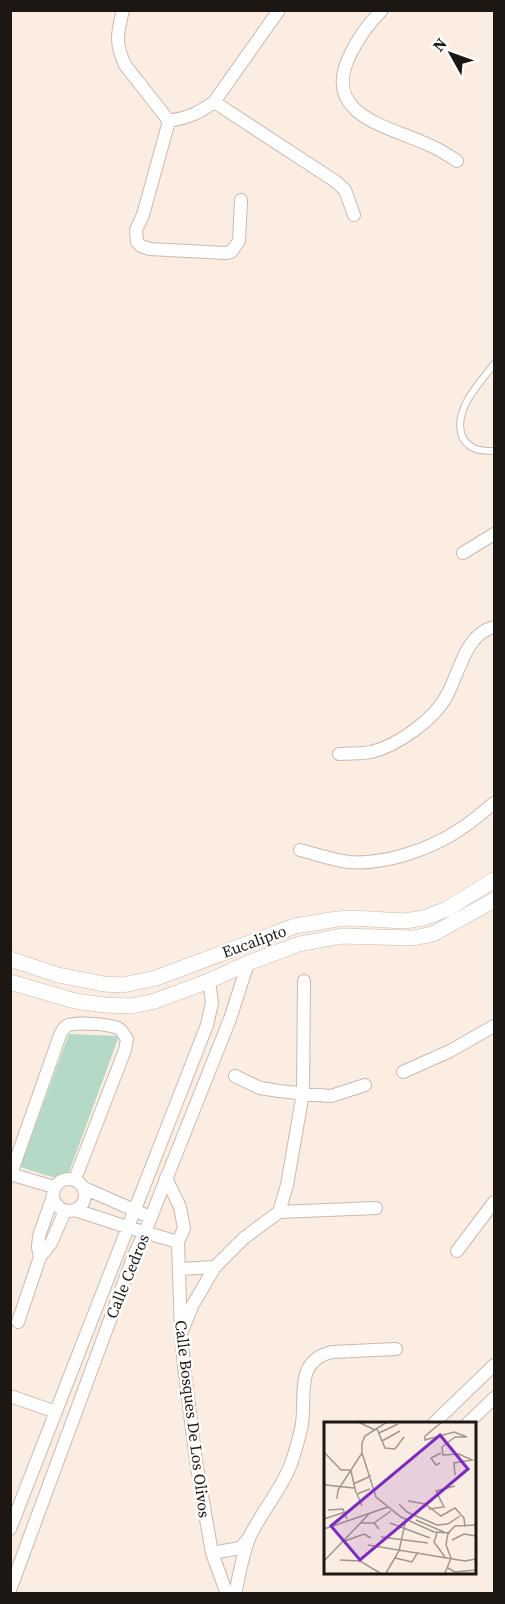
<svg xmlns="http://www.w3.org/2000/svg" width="505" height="1604" viewBox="0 0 505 1604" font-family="'Source Serif 4',serif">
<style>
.green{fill:#b4d9c7}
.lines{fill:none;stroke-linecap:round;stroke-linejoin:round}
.service-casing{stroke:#c8bab0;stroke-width:8}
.minor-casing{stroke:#c8bab0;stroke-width:14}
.tertiary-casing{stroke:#c8bab0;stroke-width:16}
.service{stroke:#fff;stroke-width:6}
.minor{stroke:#fff;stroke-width:12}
.tertiary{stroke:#fff;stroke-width:15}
.labels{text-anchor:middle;stroke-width:5;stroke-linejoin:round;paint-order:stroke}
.street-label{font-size:16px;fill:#1c1713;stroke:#fff}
.inset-road{fill:none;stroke:#a2978f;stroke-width:1.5}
.view{fill:#7b2cbf;fill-opacity:0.15;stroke:#7b2cbf;stroke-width:3}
.inset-edge{fill:none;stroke:#1c1713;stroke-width:3}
</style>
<rect width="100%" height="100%" fill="#fbede2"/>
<path class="green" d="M69,1034L119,1036L68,1175L55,1178L20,1167Z"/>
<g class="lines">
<g class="service-casing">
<path id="service" d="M494,364C480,383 455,407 461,433C463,441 468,446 476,449C482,451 488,451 494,451"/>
</g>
<g class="minor-casing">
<path id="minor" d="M123,10C117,34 115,43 125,65L169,121C190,117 197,114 214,102L279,10
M382,10C369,23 358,38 350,55C320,116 389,126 429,145C439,149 448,155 457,161
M214,102L335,181L345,190L354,215
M169,121L143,215L136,230L137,242L141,246L150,249L225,253L231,252L239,241L241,200
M463,553L494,534
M339,754C350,753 361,754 371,752C397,746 435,719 447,695C460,672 465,634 494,627
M300,850C316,854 332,860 349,862C385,865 432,849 462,828C473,821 484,811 494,803
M403,1072L450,1051L494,1026
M235,1076L260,1088L279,1091L317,1095L331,1096L365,1085
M10,1174L54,1187
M11,1174L60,1035C62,1031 64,1026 69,1025C79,1022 108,1024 118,1028C122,1030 124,1035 127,1039L125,1050L75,1179
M166,1178L180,1207L184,1228L178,1242L181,1333L184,1366L196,1461L212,1553L227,1594
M53 1195a16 16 0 1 1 32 0a16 16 0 1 1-32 0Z
M84,1188L150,1217
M75,1210L127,1227L178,1242
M279,1212L287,1185L303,1093L304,981
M457,1251L494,1202
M40,1257L38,1247L39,1236L52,1199
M179,1269L215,1267
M18,1322L40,1257L51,1243L65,1211
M183,1329L192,1306L215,1267L244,1238L279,1212L376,1208
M10,1396L56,1412
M433,1424L494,1365
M467,1424L494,1398
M10,1529L207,1025L212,1003L209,981
M212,1553L240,1548L249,1538
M10,1590L134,1255L145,1232L230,1019L248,963
M235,1594C239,1576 243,1552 250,1536C262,1511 281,1490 291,1464C295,1453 298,1441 301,1429C308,1400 292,1361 332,1352L396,1349"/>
</g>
<g class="tertiary-casing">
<path id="tertiary" d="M10,959L58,975L104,984L123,985L156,978L295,926L337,919L352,918L404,921L424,918L447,909L494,880
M10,982L75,1001L105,1005L132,1006L155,1001L209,981L248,963L299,944L342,936L413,938L433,934L494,900"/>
</g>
<use href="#service" class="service"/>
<use href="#minor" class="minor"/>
<use href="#tertiary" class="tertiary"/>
</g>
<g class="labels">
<g class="street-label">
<text transform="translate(254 941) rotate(-20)" y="6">Eucalipto</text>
<text transform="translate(127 1276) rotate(-68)" y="6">Calle Cedros</text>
<text transform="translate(193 1419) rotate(83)" y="6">Calle Bosques De Los Olivos</text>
</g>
</g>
<g transform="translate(324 1422)">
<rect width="152" height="152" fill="#fbede2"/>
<path class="inset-road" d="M34,0L51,8M63,0L41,14L38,21V31L52,75L77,95L110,110L126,111M118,0L101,14V18L130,10L143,15M53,7L61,26L71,27L80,15M55,11L74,2M58,19L76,9M0,30L17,48H26M116,41L112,43L107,36L117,31M27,49L32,71M131,53L130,41L148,38L135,32L119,33L118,25L131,15H143M0,59L2,63L30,66M29,62L47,54M13,77L14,68L38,31M84,79L101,82L117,94L131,86L140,96L141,105M75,82L83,90L113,103L124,102L136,94M38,84L33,72L46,67M105,87L120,85L112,69L131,64M4,88L19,87L23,97M0,97L21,90M92,98L120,110M37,101H50L55,107M50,101L67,89M66,101L106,116M0,107L64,85M113,111L110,120L121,135M57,115L104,121M128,118L140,112L152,114M21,119L40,112L47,116M44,123L141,139L152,137M71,136L88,140L94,130M1,138L45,92M16,138L36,139L56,151M124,146L131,150L152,148M62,151L75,129L82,97M121,151L127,136L122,123L124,111L131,104L152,103"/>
<path class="view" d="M116,13L144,47L36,138L7,104Z"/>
<rect width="152" height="152" class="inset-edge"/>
</g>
<rect width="505" height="1604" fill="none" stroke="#1c1713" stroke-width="24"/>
<g transform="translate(451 54) rotate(310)" stroke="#ffffff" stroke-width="4.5" paint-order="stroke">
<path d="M0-4.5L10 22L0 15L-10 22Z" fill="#1c1713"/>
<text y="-9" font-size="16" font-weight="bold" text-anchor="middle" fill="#1c1713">N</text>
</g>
</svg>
